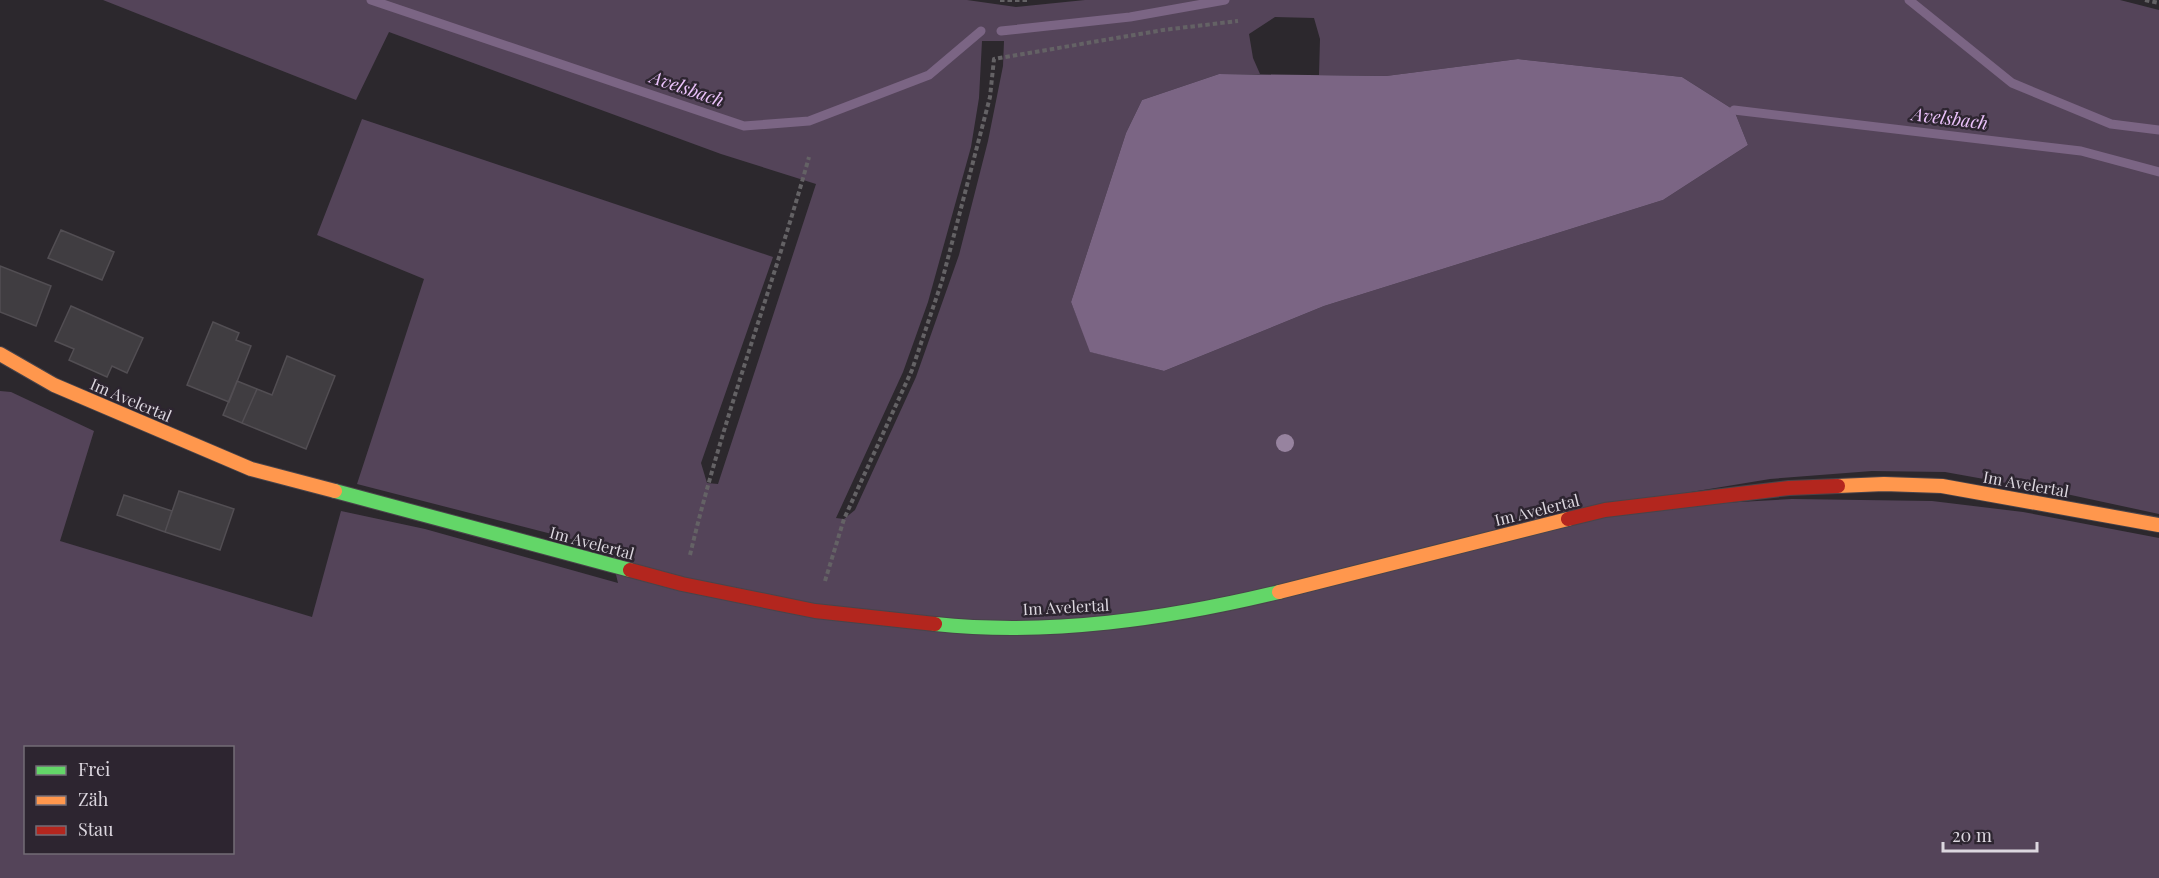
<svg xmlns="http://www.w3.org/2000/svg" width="2159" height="878" viewBox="0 0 2159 878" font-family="'Playfair Display',serif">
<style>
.green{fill:#544459;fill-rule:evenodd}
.water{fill:#7b6584}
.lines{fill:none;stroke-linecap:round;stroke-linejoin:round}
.stream{stroke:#7b6584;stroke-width:9}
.building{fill:#403d41;stroke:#524e53;stroke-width:1.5}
.fast-casing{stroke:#49444a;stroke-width:16}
.slow-casing{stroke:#49444a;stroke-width:16}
.jam-casing{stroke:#49444a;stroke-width:16}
.path{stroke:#646265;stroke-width:4;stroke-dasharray:4.5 3;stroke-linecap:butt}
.fast{stroke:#63d668;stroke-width:14}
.slow{stroke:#ff974d;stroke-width:14}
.jam{stroke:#b3261e;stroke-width:14}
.tree{fill:#97839f}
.labels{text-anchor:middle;stroke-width:5;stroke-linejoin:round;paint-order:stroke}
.street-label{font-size:16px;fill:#dcd7df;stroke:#2d2530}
.water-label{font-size:18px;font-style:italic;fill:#ecc3fc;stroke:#2d2530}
</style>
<rect width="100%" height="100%" fill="#2c282d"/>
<path class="green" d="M103,0H967L1016,7L1085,0H2120L2159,10V514L2057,492L1945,472L1872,471L1770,479L1685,493V505L1792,499L1932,501L2023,512L2159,538V878H0V391L11,392L94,431L60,541L312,617L341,511L425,529L618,583L610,549L357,484L424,279L317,235L362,119L773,257L701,463L707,483L718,484L816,184L721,154L389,32L356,100ZM1275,17L1314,18L1320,39L1319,75L1386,76L1518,59L1682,77L1734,110L1748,145L1663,200L1324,306L1164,371L1091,352L1071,302L1126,133L1142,100L1219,74H1260L1253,58L1249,34ZM982,41H1004L1003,66L988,141L959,255L916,377L855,510L844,519L836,518L903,372L928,302L971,147L979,98ZM26,748H232V852H26Z"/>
<path class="water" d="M1518,59L1682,77L1734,110L1748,145L1663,200L1324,306L1164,371L1090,352L1071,302L1126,133L1142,100L1219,74L1386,76Z"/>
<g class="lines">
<path class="stream" d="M371,0L744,126L809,121L929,75L981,31
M1909,0L2012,83L2111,124L2159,130
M1001,31L1130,17L1225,0
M1734,110L2081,151L2159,172"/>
</g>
<path class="building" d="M61,230L114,252L102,280L48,258Z
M0,266L51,286L36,326L0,312Z
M71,306L143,338L127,373L112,366L107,377L69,360L74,349L55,341Z
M213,322L239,333L236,340L251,346L229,402L187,385Z
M287,356L335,376L306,449L242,423L257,389L272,395Z
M237,381L257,389L242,423L223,415Z
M179,491L234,509L220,550L165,532Z
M124,495L172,511L165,532L117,515Z"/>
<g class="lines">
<g class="fast-casing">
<path id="fast" d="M335,491L630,570
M935,624C1050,636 1167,619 1279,592"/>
</g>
<g class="slow-casing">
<path id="slow" d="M0,354L54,385L251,469L335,491
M1838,486L1884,484L1942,486L2159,525
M1279,592L1568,519"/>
</g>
<g class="jam-casing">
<path id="jam" d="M1568,519L1605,510L1789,488L1838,486
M630,570L682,584L815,611L935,624"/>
</g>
<path class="path" d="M1000,0H1029
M2145,0L2159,3
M690,555C722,420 772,290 809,157
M825,581L844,519L912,370L942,281L990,97L994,59L1163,30L1238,21"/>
<use href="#fast" class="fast"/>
<use href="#slow" class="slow"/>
<use href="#jam" class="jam"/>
</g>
<circle class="tree" cx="1285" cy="443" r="9"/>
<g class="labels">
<g class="street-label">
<text transform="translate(131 400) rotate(23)" y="6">Im Avelertal</text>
<text transform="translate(2026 484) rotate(10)" y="6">Im Avelertal</text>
<text transform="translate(1537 510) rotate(-14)" y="6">Im Avelertal</text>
<text transform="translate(592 543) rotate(15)" y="6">Im Avelertal</text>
<text transform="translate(1066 607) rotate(-3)" y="6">Im Avelertal</text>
</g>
<g class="water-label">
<text transform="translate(687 89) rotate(19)" y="6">Avelsbach</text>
<text transform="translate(1950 119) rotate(7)" y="6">Avelsbach</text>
</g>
</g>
<rect x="24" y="746" width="210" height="108" fill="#2d2530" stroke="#736c76" stroke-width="1.5"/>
<rect x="36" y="766" width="30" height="9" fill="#63d668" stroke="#736c76" stroke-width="1.5"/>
<text x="78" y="776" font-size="18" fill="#dcd7df">Frei</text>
<rect x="36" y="796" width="30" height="9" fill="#ff974d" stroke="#736c76" stroke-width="1.5"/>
<text x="78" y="806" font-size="18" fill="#dcd7df">Zäh</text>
<rect x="36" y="826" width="30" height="9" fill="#b3261e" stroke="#736c76" stroke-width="1.5"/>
<text x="78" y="836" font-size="18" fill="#dcd7df">Stau</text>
<path d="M1943 842v9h94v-9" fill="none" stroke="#dcd7df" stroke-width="3"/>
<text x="1952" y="842" font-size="18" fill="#dcd7df" stroke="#2d2530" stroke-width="4.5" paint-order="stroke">20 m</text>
</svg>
